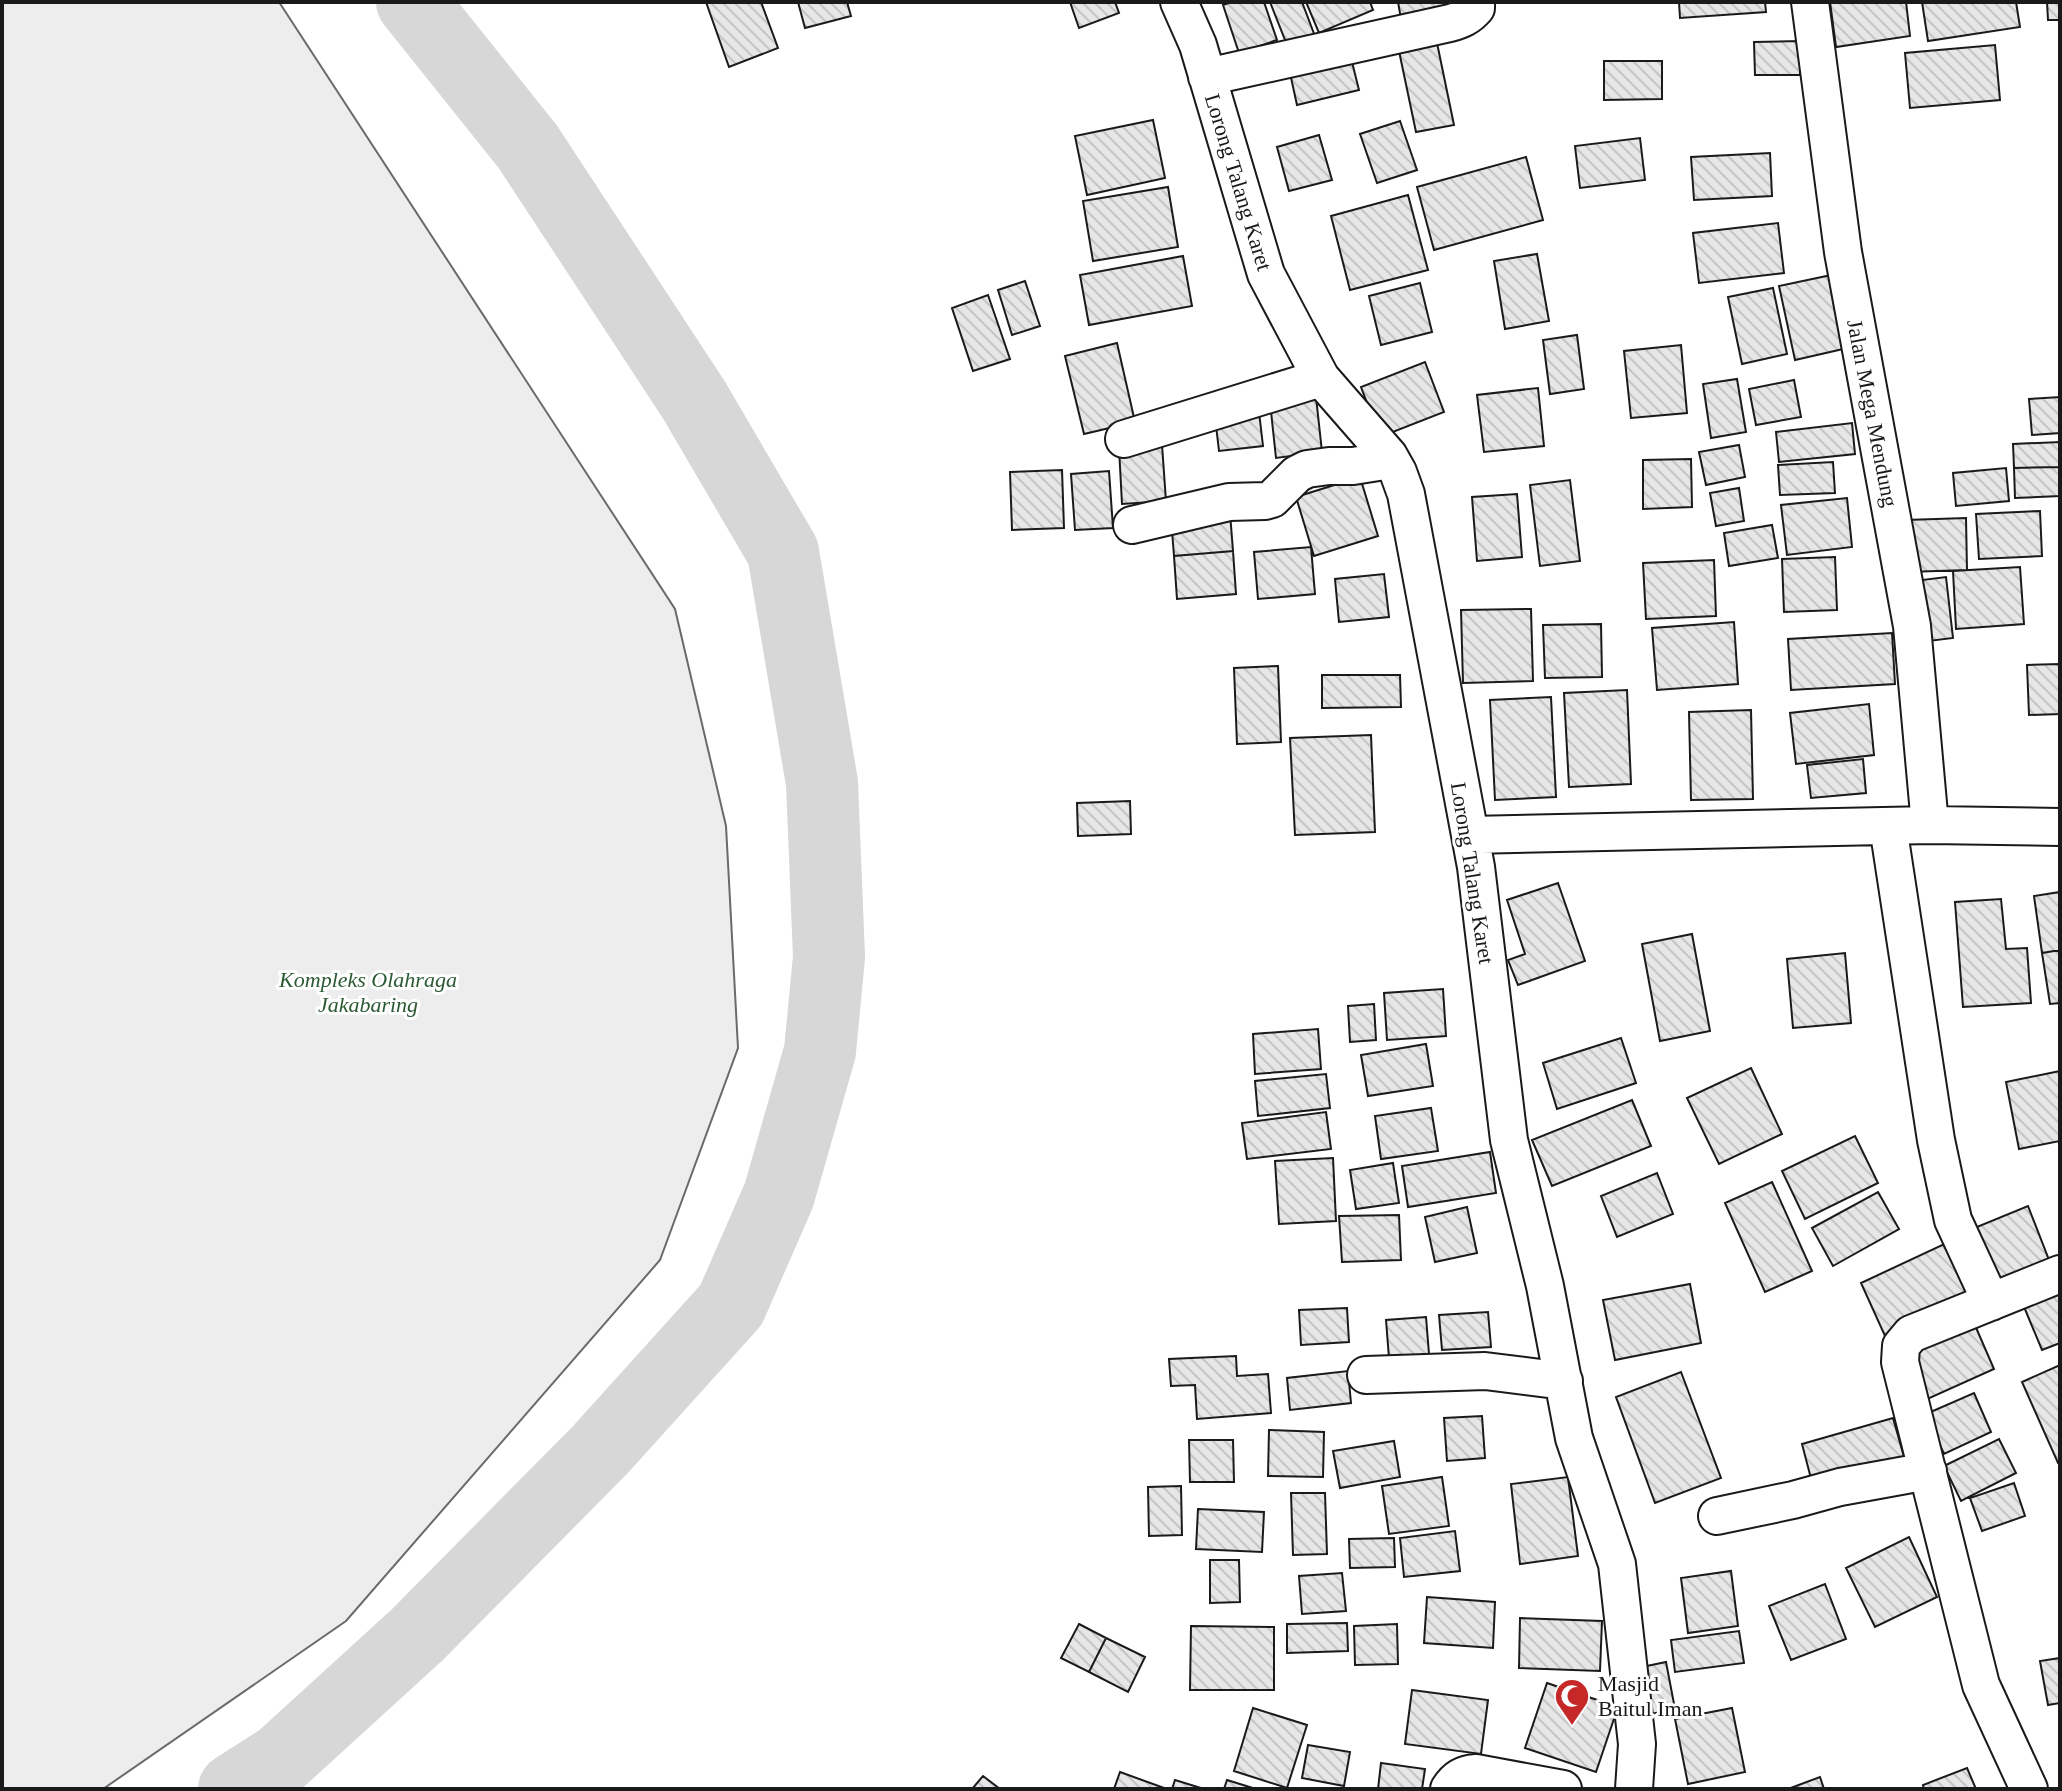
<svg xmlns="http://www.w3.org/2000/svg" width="2062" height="1791" viewBox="0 0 2062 1791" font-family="'Times New Roman',serif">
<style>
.green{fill:#ededed;stroke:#6a6a6a;stroke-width:2}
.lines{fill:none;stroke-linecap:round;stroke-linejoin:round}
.river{stroke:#d7d7d7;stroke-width:72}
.building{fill:url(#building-back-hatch);stroke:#1a1a1a;stroke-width:2}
.minor-casing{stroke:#1a1a1a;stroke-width:40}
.minor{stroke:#fff;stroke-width:36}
.labels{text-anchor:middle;stroke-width:6;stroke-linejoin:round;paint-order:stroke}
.street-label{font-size:22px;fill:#1a1a1a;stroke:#fff}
.park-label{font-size:22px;font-style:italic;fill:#2b5a34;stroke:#fff}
.poi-label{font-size:22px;fill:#1a1a1a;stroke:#fff;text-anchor:start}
</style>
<defs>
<pattern id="building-back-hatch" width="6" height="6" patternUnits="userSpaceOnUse" patternTransform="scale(2)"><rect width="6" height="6" fill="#e6e6e6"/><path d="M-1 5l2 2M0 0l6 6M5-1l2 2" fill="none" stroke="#c5c5c5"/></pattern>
</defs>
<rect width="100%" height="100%" fill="#fff"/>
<path class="green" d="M2,2H279L675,609L726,826L738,1048L660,1260L346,1621L103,1789H2Z"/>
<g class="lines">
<path class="river" d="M234,1789L281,1759L417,1635L600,1450L731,1305L779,1195L820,1051L829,957L822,783L783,552L694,400L528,147L412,2"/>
</g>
<path class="building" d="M706,2H761L778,48L729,67Z
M798,2H847L851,16L805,28Z
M1070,2H1115L1119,13L1079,28Z
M1232,2H1264L1277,40L1239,53L1223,5Z
M1270,2H1302L1316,39L1289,50Z
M1306,2H1370L1373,10L1319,33Z
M1398,2H1467L1401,19Z
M1679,2H1765L1766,12L1680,18Z
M1830,2H1906L1910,36L1836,47Z
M1922,2H2016L2020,27L1928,41Z
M2047,2H2060V20H2048Z
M1800,41V75H1755L1754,42Z
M1437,43L1454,125L1416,132L1399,51Z
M1995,45L2000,100L1910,108L1905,53Z
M1349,50L1359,90L1297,105L1288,64Z
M1604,61H1662V99L1604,100Z
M1153,120L1165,178L1087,195L1075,136Z
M1400,121L1417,170L1377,183L1360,134Z
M1319,135L1332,180L1289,191L1277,147Z
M1640,138L1645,180L1580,188L1575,146Z
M1770,153L1772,196L1694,200L1691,157Z
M1526,157L1543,220L1434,250L1417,187Z
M1168,187L1178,247L1093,261L1083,201Z
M1408,195L1428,270L1350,290L1331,216Z
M1778,223L1784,273L1699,283L1693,233Z
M1537,254L1549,321L1505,329L1494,261Z
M1183,256L1192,306L1089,325L1080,275Z
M1836,274L1852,347L1795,360L1779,286Z
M1025,281L1040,326L1012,335L998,290Z
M1420,283L1432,332L1381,345L1369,296Z
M1773,288L1787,354L1742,364L1728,297Z
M988,295L1010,359L973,371L952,308Z
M1577,335L1584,389L1550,394L1543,340Z
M1117,343L1135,422L1084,434L1065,356Z
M1681,345L1687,413L1631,418L1624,351Z
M1425,362L1444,412L1380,437L1361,387Z
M1737,379L1746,432L1711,438L1703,384Z
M1794,380L1801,417L1756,425L1749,389Z
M1538,388L1544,446L1484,452L1477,395Z
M1316,397L1322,452L1276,458L1270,402Z
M2060,397V433L2032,435L2029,399Z
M1259,412L1263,446L1219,451L1215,417Z
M1852,423L1855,454L1779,462L1776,432Z
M2060,442V467L2014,468L2013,444Z
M1162,445L1166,501L1122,504L1119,448Z
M1739,445L1745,477L1706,485L1699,452Z
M1691,459L1692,507L1643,509V460Z
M1833,462L1835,493L1780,495L1778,465Z
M2060,467V496L2015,498L2014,468Z
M2006,468L2009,501L1956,506L1953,473Z
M1062,470L1064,528L1012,530L1010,472Z
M1109,471L1113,528L1075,530L1071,474Z
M1360,477L1378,536L1314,556L1296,497Z
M1570,480L1580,561L1540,566L1530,485Z
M1739,488L1744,521L1716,526L1710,493Z
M1517,494L1522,557L1477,561L1472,497Z
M1847,498L1852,547L1787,555L1781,505Z
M2040,511L2042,556L1979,559L1976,514Z
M1230,513L1233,551L1174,556L1171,518Z
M1966,518L1967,570L1907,572L1906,520Z
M1772,525L1778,558L1729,566L1724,533Z
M1311,547L1315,594L1258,599L1254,552Z
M1233,551L1236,594L1177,599L1174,556Z
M1835,557L1837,610L1784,612L1782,559Z
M1714,560L1716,616L1646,619L1643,563Z
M2020,567L2024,624L1956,629L1953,571Z
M1384,574L1389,617L1339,622L1335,579Z
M1946,577L1953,638L1921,642L1914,581Z
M1531,609L1533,681L1463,683L1461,610Z
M1734,622L1738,684L1657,690L1652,628Z
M1601,624L1602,677L1545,678L1543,625Z
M1892,633L1895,684L1791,690L1788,639Z
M2060,664V714L2029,715L2027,665Z
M1278,666L1281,742L1237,744L1234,668Z
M1322,675H1400L1401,707L1322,708Z
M1627,690L1631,784L1569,787L1564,693Z
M1551,697L1556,797L1495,800L1490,700Z
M1869,704L1874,755L1796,764L1790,713Z
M1751,710L1753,799L1691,800L1689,712Z
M1371,735L1375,832L1295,835L1290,738Z
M1863,759L1866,793L1811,798L1807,765Z
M1130,801L1131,834L1078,836L1077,803Z
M1558,883L1585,961L1518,985L1508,960L1525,954L1507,900Z
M2060,892V950L2042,953L2034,896Z
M2001,899L2006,949L2027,948L2031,1003L1963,1007L1955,902Z
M1692,934L1710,1031L1660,1041L1642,944Z
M2060,950V1003L2050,1004L2042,953Z
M1845,953L1851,1023L1793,1028L1787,959Z
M1443,989L1446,1036L1387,1040L1384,993Z
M1374,1004L1376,1040L1350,1042L1348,1006Z
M1318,1029L1321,1069L1255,1074L1253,1034Z
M1621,1038L1636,1083L1557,1109L1543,1063Z
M1426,1044L1433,1086L1368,1096L1361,1055Z
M1751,1068L1782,1134L1719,1164L1687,1098Z
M2060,1071V1141L2019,1149L2006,1082Z
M1326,1074L1330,1108L1258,1116L1255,1081Z
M1632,1100L1651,1146L1552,1186L1532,1140Z
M1431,1108L1438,1151L1381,1159L1375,1116Z
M1326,1112L1331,1149L1247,1159L1242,1123Z
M1855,1136L1878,1183L1805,1219L1782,1171Z
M1490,1152L1496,1193L1408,1207L1402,1166Z
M1333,1158L1336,1221L1279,1224L1275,1161Z
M1393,1163L1399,1203L1356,1209L1350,1170Z
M1657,1173L1673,1214L1617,1237L1601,1196Z
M1772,1182L1812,1271L1765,1292L1725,1203Z
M1878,1192L1899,1229L1833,1266L1812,1228Z
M2028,1206L2049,1260L1987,1285L1967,1231Z
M1467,1207L1477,1253L1435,1262L1425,1217Z
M1399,1215L1401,1260L1342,1262L1339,1216Z
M1955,1239L1980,1291L1885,1336L1861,1283Z
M1690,1284L1701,1343L1615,1360L1603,1300Z
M2060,1286V1343L2042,1350L2022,1302Z
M1347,1308L1349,1342L1301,1345L1299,1310Z
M1488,1312L1491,1347L1442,1350L1439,1315Z
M1426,1317L1429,1354L1389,1358L1386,1320Z
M1974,1323L1994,1369L1923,1401L1903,1355Z
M1236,1356L1237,1376L1268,1374L1271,1413L1197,1419L1195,1385L1171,1386L1169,1359Z
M2060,1365V1462L2058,1463L2022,1382Z
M1348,1371L1351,1403L1290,1410L1287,1378Z
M1681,1372L1721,1478L1655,1503L1616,1397Z
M1974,1393L1991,1432L1944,1454L1926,1414Z
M1482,1416L1485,1458L1447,1461L1444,1418Z
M1893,1418L1906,1464L1814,1490L1802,1444Z
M1269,1430L1324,1432L1323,1477L1268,1476Z
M1999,1439L2016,1473L1961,1501L1944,1466Z
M1189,1440H1233L1234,1482H1190Z
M1394,1441L1400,1477L1340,1488L1333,1451Z
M1442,1477L1449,1526L1389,1534L1382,1486Z
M1568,1477L1578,1556L1520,1564L1511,1484Z
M2014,1483L2025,1516L1982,1531L1970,1498Z
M1181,1486L1182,1535L1149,1536L1148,1487Z
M1291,1493H1325L1327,1554L1293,1555Z
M1198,1509L1264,1512L1262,1552L1196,1549Z
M1455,1531L1460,1571L1404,1577L1400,1538Z
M1909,1537L1937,1597L1875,1627L1846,1568Z
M1394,1538L1395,1567L1350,1568L1349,1539Z
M1210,1560H1239L1240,1602L1210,1603Z
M1731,1571L1738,1626L1688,1633L1681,1578Z
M1342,1573L1346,1611L1302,1614L1299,1576Z
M1825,1584L1846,1639L1791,1660L1769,1606Z
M1427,1597L1495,1602L1493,1648L1424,1643Z
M1520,1618L1602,1621L1600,1671L1519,1668Z
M1347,1623L1348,1651L1287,1653V1624Z
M1079,1624L1106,1638L1089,1672L1061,1658Z
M1397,1624L1398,1664L1355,1665L1354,1626Z
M1191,1626L1274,1627V1690H1190Z
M1739,1631L1744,1663L1675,1672L1671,1640Z
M1106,1638L1145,1657L1128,1692L1089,1672Z
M2060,1658V1703L2048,1705L2040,1661Z
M1666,1662L1675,1709L1646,1715L1637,1668Z
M1547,1683L1618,1707L1596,1772L1525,1748Z
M1412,1690L1488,1700L1481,1754L1405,1744Z
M1253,1708L1307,1725L1287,1788L1234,1771Z
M1732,1708L1745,1772L1688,1784L1675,1719Z
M1308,1745L1350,1752L1344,1786L1302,1778Z
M1381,1763L1425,1769L1422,1789H1378Z
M1967,1768L1976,1789H1924L1923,1785Z
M1120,1772L1164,1788L1163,1789H1114Z
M983,1776L1000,1789H972Z
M1820,1777L1824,1789H1788Z
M1175,1780L1204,1789H1172Z
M1227,1780L1256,1789H1224Z"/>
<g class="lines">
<g class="minor-casing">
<path id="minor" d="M1179,2L1198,45L1266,274L1321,378L1389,456L1398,472L1406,494L1476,867L1509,1140L1545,1286L1574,1438L1617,1564L1637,1744L1634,1789
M1810,2L1843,252L1912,626L1930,825
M1207,77L1450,23C1461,20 1468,17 1476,8V2
M1124,439L1321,378
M1132,525L1229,502L1265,501L1272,499L1297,474L1307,469L1329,466H1353L1391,460
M1888,826L1936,1140L1953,1220L1991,1302
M1470,835L1930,825L2060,827
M1366,1375L1485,1371L1564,1381
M1717,1516L1793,1500L1840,1487L1928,1471
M1449,1789C1456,1778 1463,1774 1476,1773L1563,1789
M2029,1789L1981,1685L1900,1362L1901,1346L1911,1334L2060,1274"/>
</g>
<use href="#minor" class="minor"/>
</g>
<defs>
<g id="mosque-pin" transform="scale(1.8)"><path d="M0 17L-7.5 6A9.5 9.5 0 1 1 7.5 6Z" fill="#c62828" stroke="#fff"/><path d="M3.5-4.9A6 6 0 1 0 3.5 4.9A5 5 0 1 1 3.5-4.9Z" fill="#fff"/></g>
</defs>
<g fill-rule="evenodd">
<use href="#mosque-pin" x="1572" y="1696"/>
</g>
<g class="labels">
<g class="street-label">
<text transform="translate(1239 182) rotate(73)" y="8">Lorong Talang Karet</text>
<text transform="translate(1873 413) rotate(79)" y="8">Jalan Mega Mendung</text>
<text transform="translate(1473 873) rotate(81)" y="8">Lorong Talang Karet</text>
</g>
<g class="park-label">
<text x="368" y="987">Kompleks Olahraga<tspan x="368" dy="25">Jakabaring</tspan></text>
</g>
<g class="poi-label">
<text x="1598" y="1691">Masjid<tspan x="1598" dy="25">Baitul Iman</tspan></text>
</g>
</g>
<rect width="2062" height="1791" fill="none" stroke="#1a1a1a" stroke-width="8"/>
</svg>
